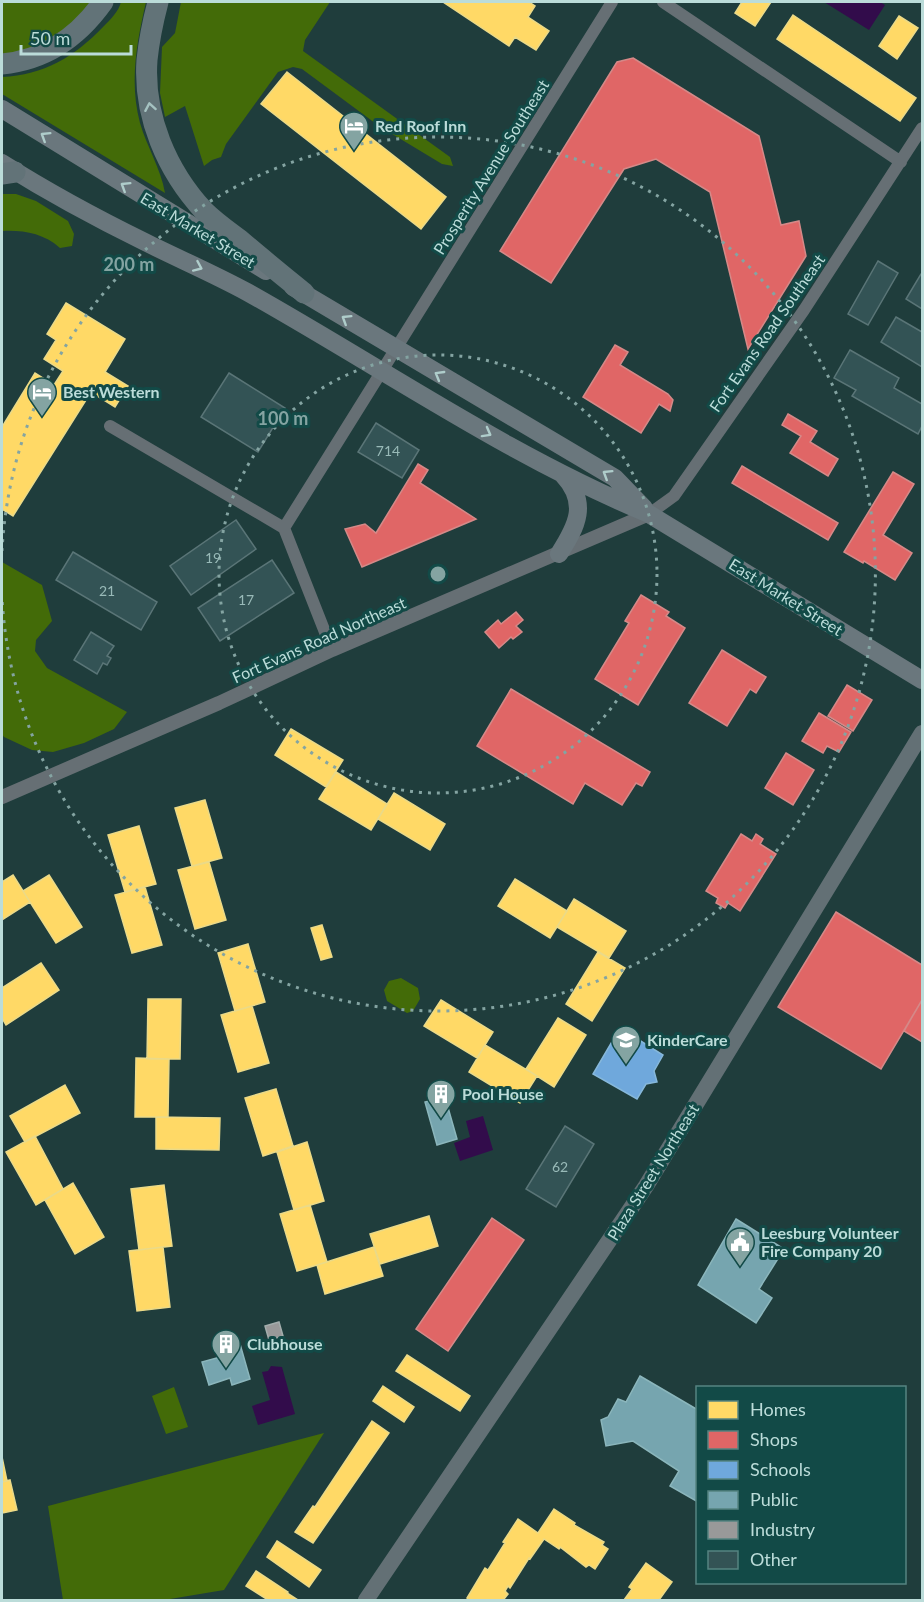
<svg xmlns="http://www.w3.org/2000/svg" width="924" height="1602" viewBox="0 0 924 1602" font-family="Lato,sans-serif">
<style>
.green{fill:#436b08}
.water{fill:#320c4b}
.homes{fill:#ffd966;stroke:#ebda88;stroke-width:1.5}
.shops{fill:#e06666;stroke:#d58988;stroke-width:1.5}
.schools{fill:#6fa8dc;stroke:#86b8db;stroke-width:1.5}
.public{fill:#76a5af;stroke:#8bb6bc;stroke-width:1.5}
.industry{fill:#999;stroke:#a3adac;stroke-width:1.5}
.building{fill:#335355;stroke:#5a7577;stroke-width:1.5}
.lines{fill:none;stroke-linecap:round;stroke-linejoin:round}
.minor{stroke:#666f74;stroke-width:12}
.tertiary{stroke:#666f74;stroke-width:14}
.secondary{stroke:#637075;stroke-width:16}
.primary{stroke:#6a777d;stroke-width:18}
.motorway{stroke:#627378;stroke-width:21}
.oneway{stroke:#a5c2c1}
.oneway2{stroke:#afcdcb}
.ring{fill:none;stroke:#84a4a2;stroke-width:3;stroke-dasharray:3 6}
.labels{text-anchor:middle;stroke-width:6;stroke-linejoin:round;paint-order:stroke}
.number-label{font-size:14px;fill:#99bab8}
.poi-label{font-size:16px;font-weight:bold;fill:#bbdcd9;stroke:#124a47;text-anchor:start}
.street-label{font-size:16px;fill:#bbdcd9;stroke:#124a47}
.centre{fill:#84a4a2;stroke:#124a47;stroke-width:3}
.ring-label{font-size:18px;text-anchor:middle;font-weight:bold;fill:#84a4a2;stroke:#124a47;stroke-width:6;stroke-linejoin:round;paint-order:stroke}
</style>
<rect width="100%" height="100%" fill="#1f3d3c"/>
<path class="green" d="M2,2H92C85,9 78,20 70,26C54,39 21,54 2,56Z
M121,2H146C137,41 129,82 140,123C147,147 161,169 165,193L2,94V77C44,75 74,57 103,27C110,20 119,11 121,2Z
M181,2H330L305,40L303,51L450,157L453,166L442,164L379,126L302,69L293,67L278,72L226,144L221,157L212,160L204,166L185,106L165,117L160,93L162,47L175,33Z
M2,194H16L36,201L68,221L74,234L72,246L60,248C43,233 23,230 2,231Z
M2,562L42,585L52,621L36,640L35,651L47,668L127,712L114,729L84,743L53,752L32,750L4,737L2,734Z
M401,978L418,988L420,999L413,1011L407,1013L387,1001L384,990L389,981Z
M174,1387L188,1427L166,1434L152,1396Z
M324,1433L224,1590L164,1600H63L48,1506Z"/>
<path class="water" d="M824,2H880L885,5L869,30Z
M483,1116L493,1150L460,1161L454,1143L470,1137L466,1121Z
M271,1366L282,1367L295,1414L258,1425L252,1406L270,1400L262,1372L268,1371Z"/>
<path class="homes" d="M443,2H529L535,6L528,17L549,31L536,50L515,37L509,46Z
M742,2H771L755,26L735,13Z
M793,15L916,98L900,121L777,39Z
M899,16L918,28L897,59L879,46Z
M287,72L446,197L421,229L261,104Z
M66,303L125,339L105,372L128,386L115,407L91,392L13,516L2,509V427L35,373L54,385L63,371L44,359L56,340L47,334Z
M291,729L343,760L326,787L275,755Z
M336,772L387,804L371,830L319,799Z
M394,793L445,824L430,850L378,819Z
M205,800L222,858L192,866L175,808Z
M139,826L156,884L125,892L108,835Z
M209,862L226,920L195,929L178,870Z
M13,875L30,902L2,920V882Z
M49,875L82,927L56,943L23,891Z
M515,879L567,911L550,938L498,906Z
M145,887L162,945L132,953L115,895Z
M574,899L626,931L609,958L557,927Z
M322,925L332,957L321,960L311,928Z
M248,944L265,1002L235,1011L218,953Z
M598,952L625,968L592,1021L566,1004Z
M41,963L59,990L6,1025L2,1018V988Z
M148,999H181L180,1059H147Z
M441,1000L493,1032L477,1058L424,1026Z
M252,1006L269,1063L238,1072L221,1015Z
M558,1018L586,1035L554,1087L526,1069Z
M485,1045L537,1076L520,1103L469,1072Z
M136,1058L169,1059L168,1117H135Z
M65,1085L80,1113L25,1142L10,1116Z
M276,1089L293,1146L263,1156L245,1098Z
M156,1117L220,1118L219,1150L156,1149Z
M35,1136L63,1189L36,1205L6,1152Z
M307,1142L324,1201L294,1210L277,1152Z
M73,1183L104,1237L75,1254L45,1200Z
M164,1185L172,1246L139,1250L131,1189Z
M310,1205L327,1262L297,1271L280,1214Z
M429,1216L438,1246L380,1264L370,1234Z
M163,1247L170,1307L137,1311L129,1251Z
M374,1247L383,1276L325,1294L317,1265Z
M407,1355L470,1396L460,1411L396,1371Z
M383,1386L414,1407L404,1422L373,1401Z
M372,1421L389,1433L313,1543L295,1532L313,1506L315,1507Z
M2,1457L7,1481L2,1482Z
M10,1480L17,1510L2,1513V1482Z
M554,1509L575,1523L574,1525L604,1542L602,1545L608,1549L595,1569L589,1565L586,1567L560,1547L559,1549L544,1539L530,1559L529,1558L510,1588L508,1586L505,1591L508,1594L504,1599L506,1600H470L467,1598L485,1568L488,1570L495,1559L505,1543L503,1542L518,1519L538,1533Z
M277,1541L321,1570L309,1587L267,1557Z
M646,1563L672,1582L659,1600H624L632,1589L629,1587Z
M256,1571L288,1592L287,1593L298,1600H268L246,1586Z"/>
<path class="shops" d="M633,58L759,136L781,225L799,221L806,256L748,349L710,192L656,159L624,169L551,283L500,251L617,62Z
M615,345L628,352L620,365L668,394L673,400L670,411L659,404L641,433L583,397Z
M788,414L817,431L810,442L838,459L828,476L790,453L801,436L782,425Z
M418,464L428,470L420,483L476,519L362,567L345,529L365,524L376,533Z
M742,466L838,523L828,540L732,483Z
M893,472L914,484L883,535L912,553L895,580L864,561L863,563L844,552Z
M641,595L669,612L666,616L685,628L638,705L595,679L629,623L625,621Z
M516,612L523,620L516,626L522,632L513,639L511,637L499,648L485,632L498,620L501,624Z
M722,650L766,677L756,693L750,689L727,726L689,703Z
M847,685L872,700L853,731L828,716Z
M511,689L650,772L642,786L636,783L622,805L585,783L573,804L477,746Z
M819,713L851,732L839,752L827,746L823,753L802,741Z
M786,753L814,770L793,805L765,788Z
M741,834L752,841L756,834L763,839L760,844L776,854L740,911L728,903L725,908L716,903L718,898L706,891Z
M836,912L922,965V1000L881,1069L778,1007Z
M922,1000V1042L904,1031Z
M492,1218L524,1240L448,1351L416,1329Z"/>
<path class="schools" d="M620,1028L663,1055L654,1071L657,1082L646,1084L637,1099L593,1074Z"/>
<path class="public" d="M445,1097L457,1139L437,1145L425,1102Z
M736,1219L784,1249L759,1289L772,1298L756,1323L698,1285Z
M240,1344L250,1379L232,1385L230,1378L209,1385L202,1362L224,1356L222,1350Z
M640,1376L698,1410V1502L670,1486L679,1471L633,1441L606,1446L601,1420L608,1417L618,1399L626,1402Z"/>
<path class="industry" d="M279,1322L283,1336L269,1340L265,1326Z"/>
<path class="building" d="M878,261L898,273L868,325L848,314Z
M921,274H922V309L906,299Z
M896,317L922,332V367L881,342Z
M850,350L899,378L894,388L922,404V426L918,434L852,396L856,390L834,378Z
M229,373L285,408L258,452L201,417Z
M376,423L419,450L402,478L358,452Z
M236,520L256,549L191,595L170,566Z
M73,552L157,602L141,630L56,580Z
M272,560L294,593L220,641L198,608Z
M91,632L114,646L107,656L111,658L107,665L103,663L97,674L74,660Z
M565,1126L594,1144L556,1207L526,1189Z"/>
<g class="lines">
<path class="minor" d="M663,2L901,162
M110,426L284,528
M649,514L674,496L804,310L922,128
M332,650L284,528L612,2"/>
<path class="tertiary" d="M2,797L219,703L332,650L649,514"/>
<path class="secondary" d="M366,1600L646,1186L922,733"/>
<path class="primary" d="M2,109L266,271
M2,163C48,192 96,218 145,242C179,259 214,274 247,292C381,367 507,455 649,514L922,680
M293,287L615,478L644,508
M559,554C577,526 589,503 563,475"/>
<path class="motorway" d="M158,2C153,21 149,40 147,60C143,116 167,171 204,211C215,222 228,231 240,240C261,258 282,275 304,293
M2,64C46,60 78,37 103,2
M2,174L15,172"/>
</g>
<defs><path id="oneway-chevron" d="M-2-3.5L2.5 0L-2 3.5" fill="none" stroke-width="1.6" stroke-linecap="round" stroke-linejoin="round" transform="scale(1.5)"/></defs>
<use class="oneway" href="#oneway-chevron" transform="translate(150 107) rotate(-100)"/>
<g class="oneway2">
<use href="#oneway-chevron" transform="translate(45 136) rotate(-148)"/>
<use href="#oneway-chevron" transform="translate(125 186) rotate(-148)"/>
<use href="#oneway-chevron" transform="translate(198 267) rotate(24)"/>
<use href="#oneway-chevron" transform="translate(346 319) rotate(-148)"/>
<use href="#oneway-chevron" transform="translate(439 375) rotate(-150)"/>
<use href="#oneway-chevron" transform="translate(487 433) rotate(29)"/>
<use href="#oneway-chevron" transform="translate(607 474) rotate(-148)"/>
</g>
<g class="ring">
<circle cx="438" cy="574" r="219"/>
<path d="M2 551A437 437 0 1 1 2 597"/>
</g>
<defs>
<g id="hotel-pin" transform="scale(1.5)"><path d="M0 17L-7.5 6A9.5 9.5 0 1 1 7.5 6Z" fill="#84a4a2" stroke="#124a47"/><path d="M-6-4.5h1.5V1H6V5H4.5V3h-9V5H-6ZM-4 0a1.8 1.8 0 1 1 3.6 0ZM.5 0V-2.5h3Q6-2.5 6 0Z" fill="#fff"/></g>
<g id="school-pin" transform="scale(1.5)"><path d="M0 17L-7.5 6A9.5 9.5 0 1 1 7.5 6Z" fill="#84a4a2" stroke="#124a47"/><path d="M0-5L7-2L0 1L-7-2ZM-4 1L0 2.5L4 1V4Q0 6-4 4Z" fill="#fff"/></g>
<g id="building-pin" transform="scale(1.5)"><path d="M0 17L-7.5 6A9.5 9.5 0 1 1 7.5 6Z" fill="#84a4a2" stroke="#124a47"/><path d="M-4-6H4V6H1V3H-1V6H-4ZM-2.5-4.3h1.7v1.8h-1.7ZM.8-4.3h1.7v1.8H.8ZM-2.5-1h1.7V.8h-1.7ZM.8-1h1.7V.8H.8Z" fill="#fff"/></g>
<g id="civic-pin" transform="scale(1.5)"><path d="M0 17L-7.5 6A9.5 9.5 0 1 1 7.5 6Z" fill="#84a4a2" stroke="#124a47"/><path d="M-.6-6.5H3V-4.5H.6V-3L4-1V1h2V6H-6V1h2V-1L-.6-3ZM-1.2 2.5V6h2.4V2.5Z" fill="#fff"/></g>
</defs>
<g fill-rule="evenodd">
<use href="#hotel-pin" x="354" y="126"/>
<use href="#hotel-pin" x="42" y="392"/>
<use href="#school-pin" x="626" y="1040"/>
<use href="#building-pin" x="441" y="1094"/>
<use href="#civic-pin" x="740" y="1242"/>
<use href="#building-pin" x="226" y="1344"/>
</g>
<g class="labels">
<g class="number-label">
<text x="388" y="456">714</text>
<text x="213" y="563">19</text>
<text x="107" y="596">21</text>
<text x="246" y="605">17</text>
<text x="560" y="1172">62</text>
</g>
<g class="poi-label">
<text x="375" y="132">Red Roof Inn</text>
<text x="63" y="398">Best Western</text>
<text x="647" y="1046">KinderCare</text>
<text x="462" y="1100">Pool House</text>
<text x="761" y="1239">Leesburg Volunteer<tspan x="761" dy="18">Fire Company 20</tspan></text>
<text x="247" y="1350">Clubhouse</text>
</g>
<g class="street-label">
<text transform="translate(491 167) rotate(-58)" y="6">Prosperity Avenue Southeast</text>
<text transform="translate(198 230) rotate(31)" y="6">East Market Street</text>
<text transform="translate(767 333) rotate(-55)" y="6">Fort Evans Road Southeast</text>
<text transform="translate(786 597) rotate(32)" y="6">East Market Street</text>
<text transform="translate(319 640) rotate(-24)" y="6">Fort Evans Road Northeast</text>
<text transform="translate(653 1172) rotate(-58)" y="6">Plaza Street Northeast</text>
</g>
</g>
<circle cx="438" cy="574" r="9" class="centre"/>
<g class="ring-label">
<text x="129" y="271">200 m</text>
<text x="283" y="425">100 m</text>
</g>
<rect width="924" height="1602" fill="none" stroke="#bbdcd9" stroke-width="6"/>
<rect x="696" y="1386" width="210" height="198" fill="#124a47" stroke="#568481" stroke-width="1.5"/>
<rect x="708" y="1401" width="30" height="18" fill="#ffd966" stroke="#568481" stroke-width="1.5"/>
<text x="750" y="1416" font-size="18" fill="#bbdcd9">Homes</text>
<rect x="708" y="1431" width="30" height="18" fill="#e06666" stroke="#568481" stroke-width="1.5"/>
<text x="750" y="1446" font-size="18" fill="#bbdcd9">Shops</text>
<rect x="708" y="1461" width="30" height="18" fill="#6fa8dc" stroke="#568481" stroke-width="1.5"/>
<text x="750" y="1476" font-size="18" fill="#bbdcd9">Schools</text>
<rect x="708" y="1491" width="30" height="18" fill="#76a5af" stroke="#568481" stroke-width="1.5"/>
<text x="750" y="1506" font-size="18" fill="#bbdcd9">Public</text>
<rect x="708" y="1521" width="30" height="18" fill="#999999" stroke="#568481" stroke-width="1.5"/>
<text x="750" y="1536" font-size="18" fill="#bbdcd9">Industry</text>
<rect x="708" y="1551" width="30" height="18" fill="#335355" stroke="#568481" stroke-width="1.5"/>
<text x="750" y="1566" font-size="18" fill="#bbdcd9">Other</text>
<path d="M21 45v9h110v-9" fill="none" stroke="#bbdcd9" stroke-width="3"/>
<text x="30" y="45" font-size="18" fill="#bbdcd9" stroke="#124a47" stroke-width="4.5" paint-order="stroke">50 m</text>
</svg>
